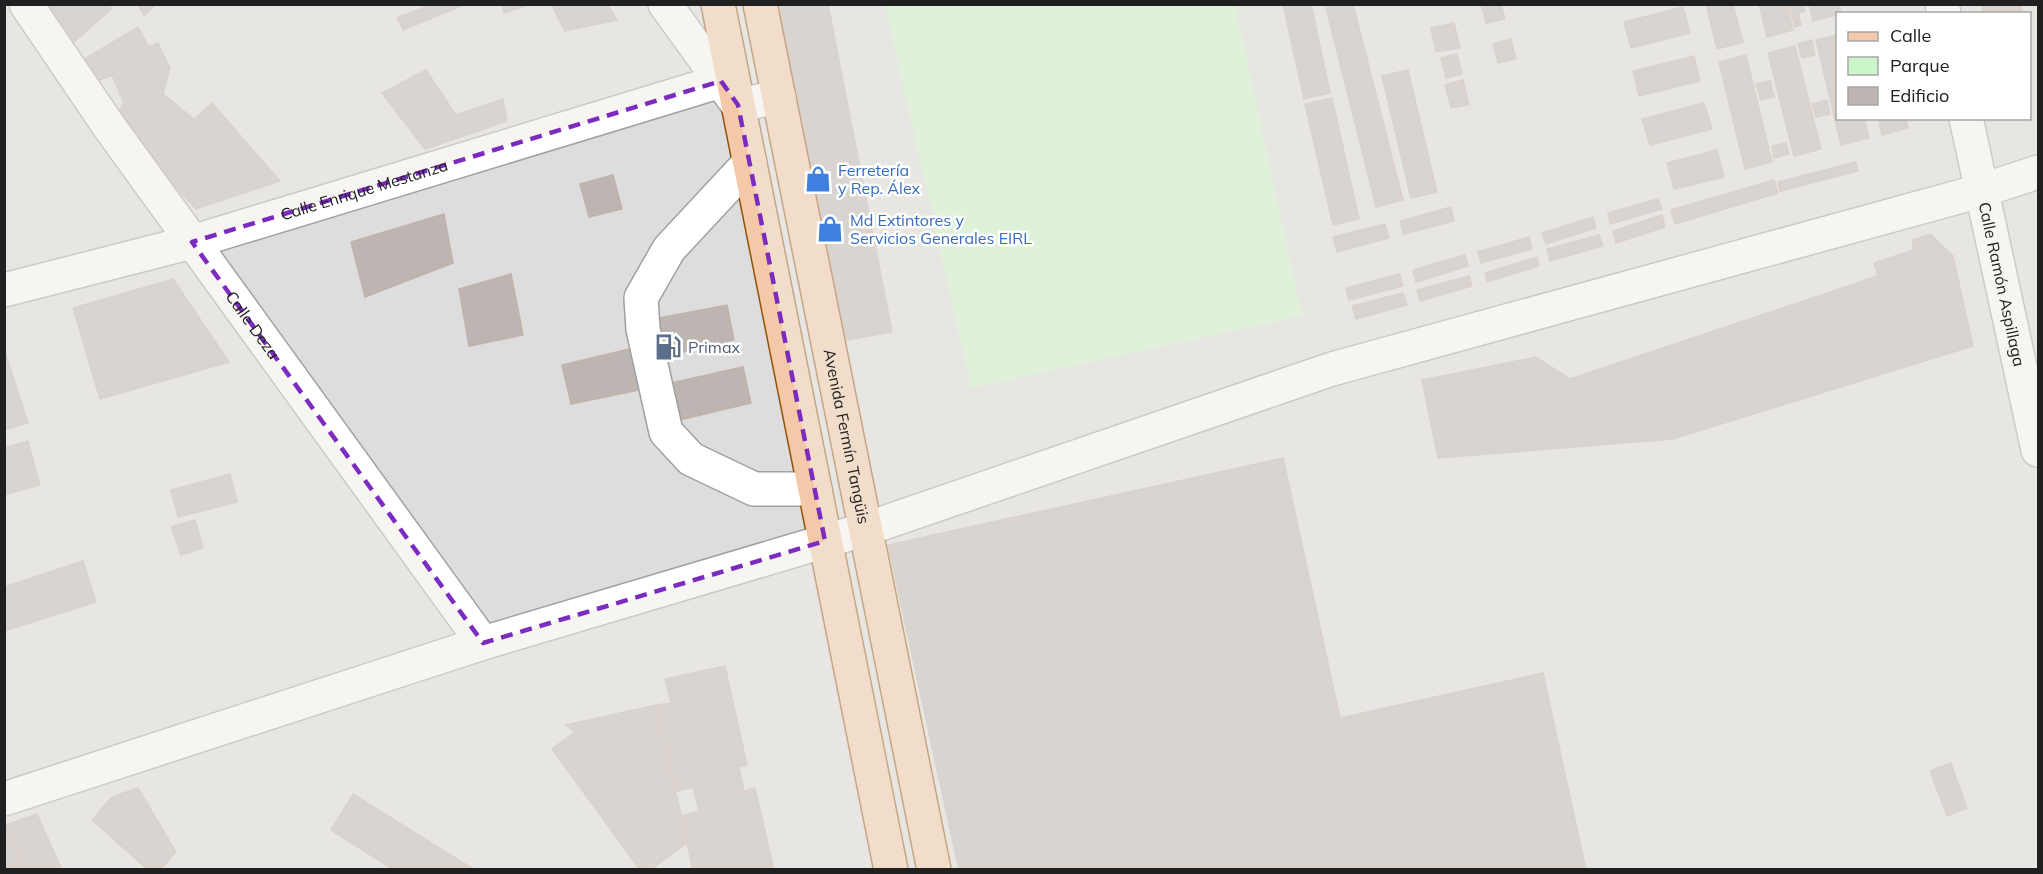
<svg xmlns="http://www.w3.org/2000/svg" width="2043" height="874" viewBox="0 0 2043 874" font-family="Mulish,sans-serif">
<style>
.residential{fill:#deddde;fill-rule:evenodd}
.park{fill:#ccf5ca}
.building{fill:#bdb5b1;stroke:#c1b2ab;stroke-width:1.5}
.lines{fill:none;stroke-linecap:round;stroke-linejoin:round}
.minor-casing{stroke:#a1a1a1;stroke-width:36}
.major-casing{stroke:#90510d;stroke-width:36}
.minor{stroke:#fff;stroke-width:33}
.major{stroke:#f4c9a9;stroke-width:33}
.marked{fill:none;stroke:#7b2cbf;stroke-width:4.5;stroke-dasharray:12 8;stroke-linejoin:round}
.labels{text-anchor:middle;stroke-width:5;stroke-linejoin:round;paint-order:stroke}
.shop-label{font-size:16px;fill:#366cbe;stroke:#fff;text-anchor:start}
.street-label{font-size:16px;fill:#202020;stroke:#fff}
.service-label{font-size:16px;fill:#4e5e75;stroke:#fff;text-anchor:start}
</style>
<rect width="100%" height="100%" fill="#f0ece8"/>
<path class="residential" d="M5,5H2038V869H5ZM1838,14H2030V118H1838Z"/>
<path class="park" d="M885,5H1235L1302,316L971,388Z"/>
<path class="building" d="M47,4H109L111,9L73,43Z
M138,4H157L144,15Z
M433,4H466L403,30L397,18Z
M502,4H531L504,13Z
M551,4H607L617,20L565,31Z
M770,4H828L892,332L837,342Z
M1283,4H1311L1330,93L1304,99Z
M1325,4H1353L1403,200L1376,207Z
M1481,4H1501L1505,19L1486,23Z
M1706,4H1733L1743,42L1717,49Z
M1759,4H1787L1793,30L1767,37Z
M1789,4H1803L1805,11L1798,13L1801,25L1795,27Z
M1809,4H1839L1841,14L1813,21Z
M1990,4H2021L2023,14H1983L1982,7Z
M1683,7L1690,33L1631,48L1624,22Z
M1454,23L1460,48L1436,52L1431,28Z
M138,27L149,47L158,43L170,68L163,94L194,119L212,103L280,181L196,209L112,122L124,103L112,75L93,83L81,61Z
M1838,35V118H1864L1869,138L1841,145L1816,40Z
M1511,39L1516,59L1498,63L1493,44Z
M1812,40L1815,55L1802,58L1798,44Z
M1795,46L1821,149L1794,156L1768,53Z
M1457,54L1462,74L1446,78L1441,58Z
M1746,55L1772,162L1745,169L1719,62Z
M1694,56L1700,81L1639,96L1633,71Z
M426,70L456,115L503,99L507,121L425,149L382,93Z
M1408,70L1437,192L1411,198L1382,76Z
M1463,80L1469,105L1451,108L1445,85Z
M1770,81L1774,97L1761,100L1756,84Z
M1332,98L1359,219L1333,225L1305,104Z
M1827,100L1830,114L1816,117L1812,104Z
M1704,103L1712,129L1650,145L1642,119Z
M1878,118H1906L1908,128L1882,135Z
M1786,143L1789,154L1774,158L1772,146Z
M1717,150L1724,177L1674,189L1667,163Z
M1856,162L1858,171L1780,191L1778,182Z
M613,175L622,209L589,217L580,184Z
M1774,180L1778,193L1675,224L1671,210Z
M1658,199L1662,209L1610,224L1608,213Z
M1451,207L1454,221L1404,234L1400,221Z
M444,214L453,263L365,297L351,242Z
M1662,215L1665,227L1616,243L1613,231Z
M1593,217L1596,228L1546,244L1542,233Z
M1385,224L1389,238L1337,252L1333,237Z
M1930,234L1953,256L1973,346L1673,439L1438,458L1422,380L1536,357L1570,379L1878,276L1874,263L1913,250V240Z
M1599,235L1603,246L1550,261L1547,249Z
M1529,237L1532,249L1481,263L1478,252Z
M1465,255L1468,266L1416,282L1413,270Z
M1537,257L1539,266L1487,282L1485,273Z
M511,274L523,335L469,346L459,289Z
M1400,274L1403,286L1349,300L1346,288Z
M1469,276L1472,286L1420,301L1417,290Z
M173,279L229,362L100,399L73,308Z
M1403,293L1407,305L1356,319L1352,306Z
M727,305L734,340L661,357L653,319Z
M638,347L649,388L571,404L562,365Z
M4,349L28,423L4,430Z
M743,367L751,403L671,422L662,385Z
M28,441L40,485L4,495V448Z
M1283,458L1340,718L1543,673L1586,870H959L888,545Z
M230,474L237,502L178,517L171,490Z
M195,520L203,548L181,555L171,527Z
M83,561L96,602L4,631V587Z
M725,666L747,765L739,767L744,791L755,788L774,870H693L681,816L699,811L693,787L675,792L657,705L671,703L665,679Z
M657,705L687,843L650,870H640L552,749L575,732L565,725Z
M1951,763L1967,808L1947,816L1930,771Z
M138,788L176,852L160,870H148L92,820L112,797Z
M353,794L475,870H394L331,830Z
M37,814L62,870H25L6,825Z
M4,825H6L25,870H4Z"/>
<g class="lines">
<g class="minor-casing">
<g id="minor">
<path id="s1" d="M26,4L108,125L483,643"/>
<path d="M665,4L738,105L779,97"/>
<path d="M1942,4L1944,14"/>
<path id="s2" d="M1966,118L2038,450"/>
<path d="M750,162L669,249L641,298L643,329L666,432L691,459L754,489H815"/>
<path id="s3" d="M4,290L192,242L721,81"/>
<path d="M4,799L483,643L866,529L1332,369L1980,191L2038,172"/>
</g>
</g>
<g class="major-casing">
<g id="major">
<path d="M718,4L891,870"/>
<path id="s4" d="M760,4L934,870"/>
</g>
</g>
<use href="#minor" class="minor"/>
<use href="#major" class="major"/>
</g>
<path d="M0 0H2043V874H0ZM721,81L738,105L825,541L483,643L192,242Z" fill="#f0ece8" fill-opacity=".55" fill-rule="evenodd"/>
<path class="marked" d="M721,81L738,105L825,541L483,643L192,242Z"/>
<defs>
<g id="shop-bare" transform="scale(2.07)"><path d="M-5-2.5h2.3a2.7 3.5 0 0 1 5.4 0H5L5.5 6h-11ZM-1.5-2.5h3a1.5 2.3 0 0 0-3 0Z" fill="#3f7fe0" stroke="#fff" stroke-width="2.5" paint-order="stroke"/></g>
<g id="fuel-bare" transform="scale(2.07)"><path d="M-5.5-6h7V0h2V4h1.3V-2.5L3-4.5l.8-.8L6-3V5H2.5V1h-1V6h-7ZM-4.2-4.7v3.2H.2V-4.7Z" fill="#5c6f8a" stroke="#fff" stroke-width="2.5" paint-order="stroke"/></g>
</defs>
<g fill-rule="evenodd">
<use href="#shop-bare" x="818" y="179"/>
<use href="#shop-bare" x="830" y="229"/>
<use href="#fuel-bare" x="668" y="347"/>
</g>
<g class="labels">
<g class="shop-label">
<text x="838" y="176">Ferretería<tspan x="838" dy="18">y Rep. Álex</tspan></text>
<text x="850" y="226">Md Extintores y<tspan x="850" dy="18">Servicios Generales EIRL</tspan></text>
</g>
<g class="street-label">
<text dy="6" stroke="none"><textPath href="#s3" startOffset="374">Calle Enrique Mestanza</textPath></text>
<text dy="6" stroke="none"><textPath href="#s2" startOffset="170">Calle Ramón Aspillaga</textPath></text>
<text dy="6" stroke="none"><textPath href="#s1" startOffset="393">Calle Deza</textPath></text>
<text dy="6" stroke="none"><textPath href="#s4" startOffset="441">Avenida Fermín Tangüis</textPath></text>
</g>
<g class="service-label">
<text x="688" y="353">Primax</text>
</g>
</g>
<rect width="2043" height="874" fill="none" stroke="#202020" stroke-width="12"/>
<rect x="1836" y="12" width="195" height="108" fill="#ffffff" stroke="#a6a6a6" stroke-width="1.5"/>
<rect x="1848" y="32" width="30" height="9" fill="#f4c9a9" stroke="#a6a6a6" stroke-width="1.5"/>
<text x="1890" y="42" font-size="18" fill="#202020">Calle</text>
<rect x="1848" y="57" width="30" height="18" fill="#ccf5ca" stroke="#a6a6a6" stroke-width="1.5"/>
<text x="1890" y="72" font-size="18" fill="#202020">Parque</text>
<rect x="1848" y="87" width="30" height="18" fill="#bdb5b1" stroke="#a6a6a6" stroke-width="1.5"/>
<text x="1890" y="102" font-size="18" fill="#202020">Edificio</text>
</svg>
